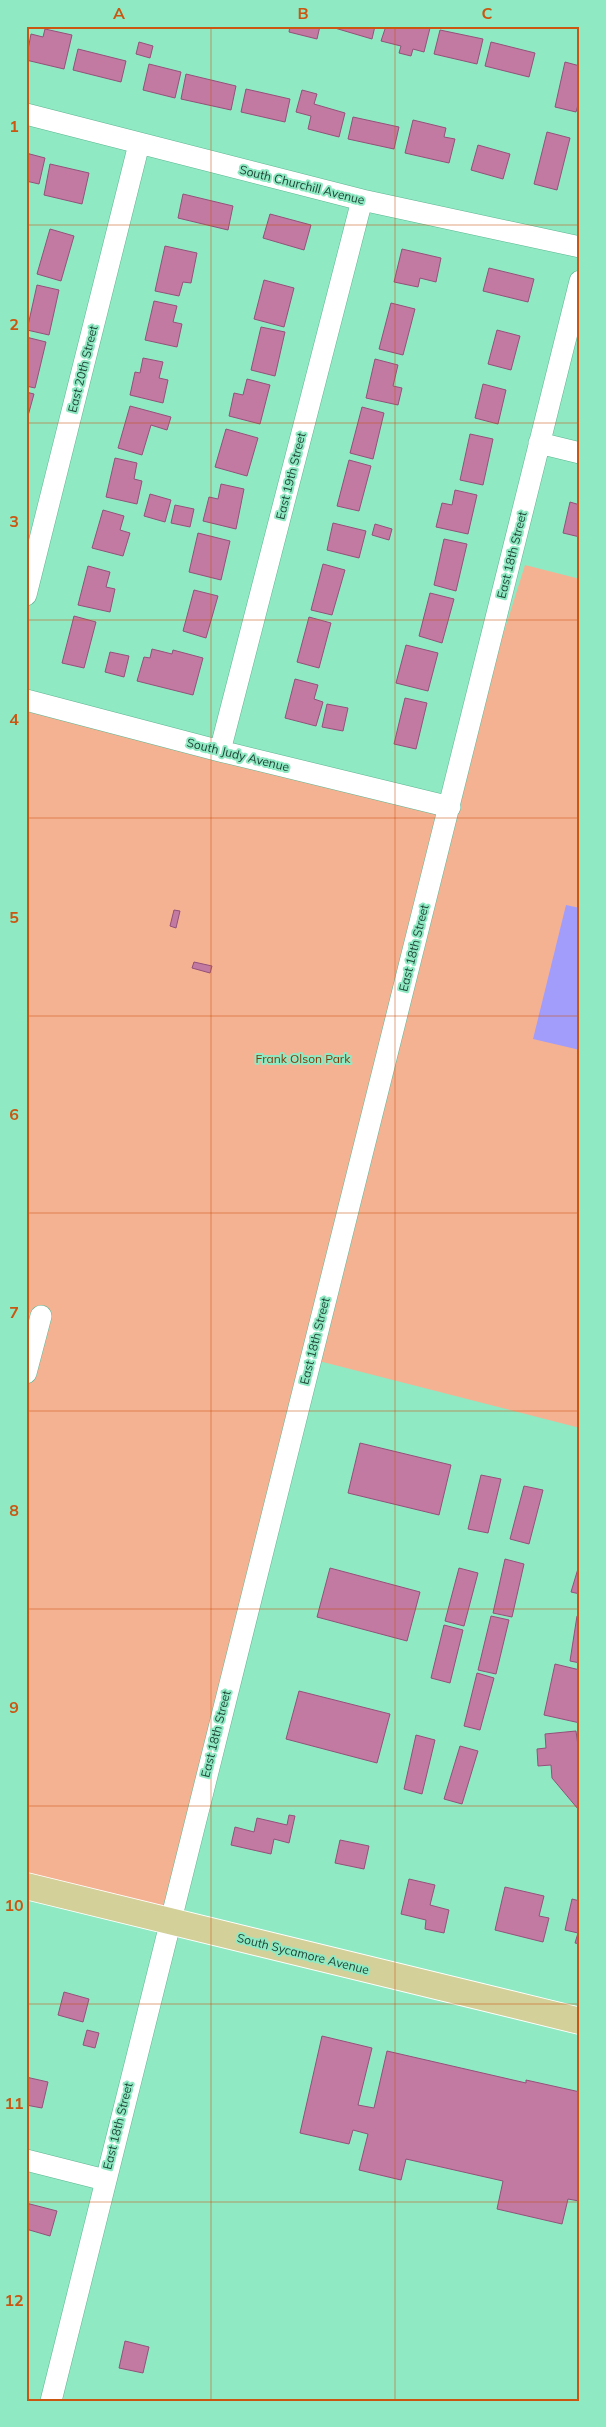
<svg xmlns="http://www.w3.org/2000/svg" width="606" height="2427" viewBox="0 0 606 2427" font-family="Mulish,sans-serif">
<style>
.green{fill:#f5b293}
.water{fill:#a29dfa}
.building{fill:#c27aa3;stroke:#945179}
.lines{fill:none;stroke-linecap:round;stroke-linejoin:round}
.minor-casing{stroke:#5cb591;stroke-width:22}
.major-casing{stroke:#fff;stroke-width:28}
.minor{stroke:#fff;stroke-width:21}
.major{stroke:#d3d09a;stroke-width:26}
.grid{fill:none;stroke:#ca5612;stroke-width:1;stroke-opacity:0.55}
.labels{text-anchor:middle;stroke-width:4;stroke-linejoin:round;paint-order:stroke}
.street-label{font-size:12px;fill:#1f4536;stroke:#8fe9c3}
.park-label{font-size:12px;fill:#833709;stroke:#8fe9c3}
.neatline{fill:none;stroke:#ca5612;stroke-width:2}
.grid-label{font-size:16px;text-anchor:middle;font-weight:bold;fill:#ca5612}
</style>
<rect width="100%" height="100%" fill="#8fe9c3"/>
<path class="green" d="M525,565L580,579V1428L311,1359L169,1922L26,1886V1373L41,1316L26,1312V700L449,807Z"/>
<path class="water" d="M566,905L580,908V1050L533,1039Z"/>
<path class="building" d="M290,26H320L317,39L289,32Z
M328,26H375L372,39Z
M386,26H422L430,28L424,52L413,49L411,56L399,53L401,46L381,41Z
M45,29L72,35L64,69L26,60L31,34L43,37Z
M440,30L483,39L477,64L434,54Z
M139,42L153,46L150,58L136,54Z
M491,42L535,53L529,77L485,66Z
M78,49L126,61L121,82L73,70Z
M565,62L580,66V98L576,112L555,107Z
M149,64L181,72L175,98L143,90Z
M186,74L236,86L231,110L181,99Z
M246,89L290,99L285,122L241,112Z
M302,90L317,94L314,104L345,113L339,137L308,129L311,116L296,112Z
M353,117L399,127L394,149L348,139Z
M413,120L446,128L444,137L455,139L449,163L405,153Z
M547,132L570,138L557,190L534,184Z
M478,145L510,154L503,179L471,170Z
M26,153L45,158L39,184L26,181Z
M50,164L89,173L82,204L44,195Z
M183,194L233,206L228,230L178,218Z
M270,214L311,225L304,250L263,238Z
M50,229L74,236L61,281L37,274Z
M165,246L197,253L191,283L183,282L179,296L155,291Z
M402,249L441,258L436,282L420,278L418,287L394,282Z
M489,268L534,279L528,302L483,291Z
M264,280L294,288L284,327L254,319Z
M37,285L59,290L49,335L27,330Z
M154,301L177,306L173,322L182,324L177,347L145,340Z
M391,303L415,309L403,355L379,349Z
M261,327L285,332L275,376L251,370Z
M497,330L520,336L511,370L488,364Z
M26,337L46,342L35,388L26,386Z
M143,358L163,362L159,378L168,380L163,403L130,395L135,372L140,373Z
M375,359L398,365L393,386L402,388L398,405L366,398Z
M247,379L270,385L260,424L229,416L234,393L243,395Z
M483,384L506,390L498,424L475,418Z
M26,392L34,394L26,423Z
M130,406L171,417L167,430L151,425L142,455L118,448Z
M362,407L384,413L373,459L350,453Z
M226,429L258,438L247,476L215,467Z
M470,434L493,439L483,485L460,480Z
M115,458L137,463L134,479L142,481L137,504L106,497Z
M349,460L371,466L359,511L337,506Z
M221,484L244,489L236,529L203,521L209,497L218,499Z
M455,490L477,495L468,534L436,527L442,503L452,505Z
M150,494L171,500L165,522L144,516Z
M570,502L580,505V537L563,533Z
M175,505L194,509L190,527L171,523Z
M103,510L124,516L120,530L130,533L123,556L92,548Z
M333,523L366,531L359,558L327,550Z
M375,524L392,529L389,540L372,535Z
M198,533L230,541L221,580L189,572Z
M444,539L467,544L456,591L434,585Z
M323,564L345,570L332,615L311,610Z
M88,566L110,572L106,587L115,589L110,612L78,605Z
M194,590L218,596L206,638L183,631Z
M430,593L454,599L442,643L419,636Z
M74,616L96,622L84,668L62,663Z
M309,617L331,623L319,668L297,662Z
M406,645L438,653L428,691L396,683Z
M152,649L172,654L173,650L203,658L193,695L137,681L144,657L150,658Z
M110,652L129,656L124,677L105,672Z
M295,679L318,685L314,699L323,702L316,726L285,718Z
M405,698L427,703L416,749L394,744Z
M327,704L348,708L343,731L322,727Z
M174,910L180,911L176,928L170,926Z
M194,962L212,966L210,973L192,968Z
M360,1443L451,1465L439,1515L348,1493Z
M481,1475L501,1479L488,1533L468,1529Z
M524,1486L543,1490L529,1544L510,1539Z
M505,1559L524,1564L512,1617L493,1613Z
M580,1562V1594L571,1592Z
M330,1568L420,1592L407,1641L317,1617Z
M459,1568L478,1573L464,1626L445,1621Z
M491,1616L509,1620L496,1674L478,1670Z
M577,1616H580V1663L570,1661Z
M444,1625L463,1630L450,1683L431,1678Z
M555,1664L580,1670V1723L544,1715Z
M477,1673L494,1678L480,1730L464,1726Z
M299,1691L390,1714L377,1763L286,1739Z
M576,1731L580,1760V1807L578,1809L552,1778L551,1765L538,1766L537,1749L546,1748L545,1734Z
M416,1735L435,1740L422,1794L404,1789Z
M460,1746L478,1751L462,1804L444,1799Z
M289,1815L295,1816L289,1843L274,1839L271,1854L231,1845L235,1827L254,1832L257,1818L287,1825Z
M340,1840L369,1846L364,1869L335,1863Z
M409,1879L435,1885L430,1905L449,1910L444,1933L425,1929L426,1920L401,1914Z
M505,1887L544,1896L539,1916L549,1918L543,1942L495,1930Z
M572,1899L580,1901V1944L575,1943L578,1933L565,1930Z
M64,1992L89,1999L83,2022L58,2015Z
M87,2030L99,2033L95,2048L83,2045Z
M322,2036L372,2048L358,2105L374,2108L387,2051L526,2083V2080L580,2092L579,2201L568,2199L562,2224L497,2209L503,2181L406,2159L401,2180L359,2170L368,2134L353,2130L349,2144L300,2133Z
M26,2077L48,2082L42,2108L26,2105Z
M26,2203L57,2211L50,2236L26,2229Z
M125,2341L149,2347L143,2373L119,2368Z"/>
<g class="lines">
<g class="minor-casing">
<path id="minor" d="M26,114L362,200L580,247
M539,443L580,453
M26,595L139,144
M26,700L220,751L450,807
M220,751L362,200
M26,1373L41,1316
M26,2160L105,2180
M51,2401L580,281"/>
</g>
<g class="major-casing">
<path id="major" d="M26,1886L580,2021"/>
</g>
<use href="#minor" class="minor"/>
<use href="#major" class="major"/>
</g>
<path class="grid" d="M211,26V2401M395,26V2401M26,225H580M26,423H580M26,620H580M26,818H580M26,1016H580M26,1213H580M26,1411H580M26,1609H580M26,1806H580M26,2004H580M26,2202H580"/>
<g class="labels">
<g class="street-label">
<text transform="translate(302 185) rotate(14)" y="4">South Churchill Avenue</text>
<text transform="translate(83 369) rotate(-76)" y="4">East 20th Street</text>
<text transform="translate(291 476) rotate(-76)" y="4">East 19th Street</text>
<text transform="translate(512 555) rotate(-76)" y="4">East 18th Street</text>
<text transform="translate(238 755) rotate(14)" y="4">South Judy Avenue</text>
<text transform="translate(414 948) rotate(-76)" y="4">East 18th Street</text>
<text transform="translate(315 1341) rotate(-76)" y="4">East 18th Street</text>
<text transform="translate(216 1734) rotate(-76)" y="4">East 18th Street</text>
<text transform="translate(303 1954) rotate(14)" y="4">South Sycamore Avenue</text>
<text transform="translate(118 2126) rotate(-76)" y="4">East 18th Street</text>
</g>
<g class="park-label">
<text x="303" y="1063">Frank Olson Park</text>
</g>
</g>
<rect width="606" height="2427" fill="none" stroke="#8fe9c3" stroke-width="55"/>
<rect x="28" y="28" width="550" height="2372" class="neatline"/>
<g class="grid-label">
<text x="119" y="19">A</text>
<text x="303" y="19">B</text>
<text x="487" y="19">C</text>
<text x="14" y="132">1</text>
<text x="14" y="330">2</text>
<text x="14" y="527">3</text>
<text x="14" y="725">4</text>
<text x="14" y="923">5</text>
<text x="14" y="1120">6</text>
<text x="14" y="1318">7</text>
<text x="14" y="1516">8</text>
<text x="14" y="1713">9</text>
<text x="14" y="1911">10</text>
<text x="14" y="2109">11</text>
<text x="14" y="2306">12</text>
</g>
</svg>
